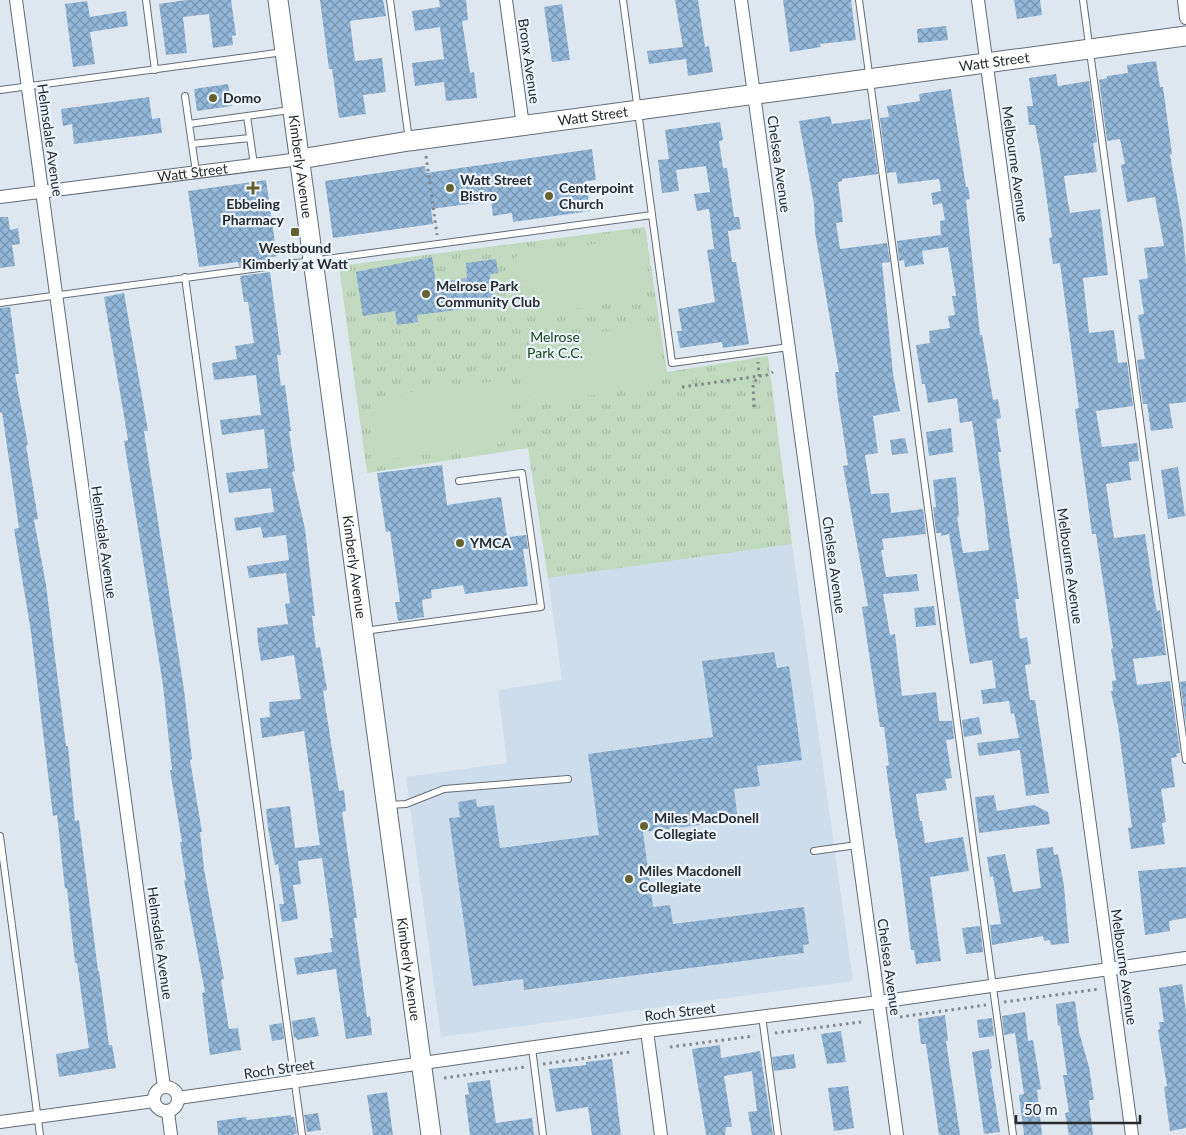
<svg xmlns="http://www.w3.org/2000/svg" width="1186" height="1135" viewBox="0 0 1186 1135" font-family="Lato,sans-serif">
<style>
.built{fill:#ceddeb}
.park{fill:url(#park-tufts)}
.garden{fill:#c0d9bf}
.building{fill:url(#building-cross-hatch)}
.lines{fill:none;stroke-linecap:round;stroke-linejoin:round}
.lane-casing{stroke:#646c74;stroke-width:8}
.street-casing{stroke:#646c74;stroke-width:14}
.secondary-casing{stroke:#646c74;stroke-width:21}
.path{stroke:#82888e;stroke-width:3;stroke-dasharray:2.5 4;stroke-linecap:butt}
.lane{stroke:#fff;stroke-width:6}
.street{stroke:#fff;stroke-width:12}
.secondary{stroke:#fff;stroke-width:19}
.poi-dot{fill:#66622f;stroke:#ebf4fd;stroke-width:2}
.labels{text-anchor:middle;stroke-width:4.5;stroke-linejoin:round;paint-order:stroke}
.street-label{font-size:14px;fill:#282b2e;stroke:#ebf4fd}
.poi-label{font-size:14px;font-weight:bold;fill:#282b2e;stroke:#ebf4fd;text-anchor:start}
.park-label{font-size:14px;fill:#174819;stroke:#ebf4fd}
</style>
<defs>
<pattern id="park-tufts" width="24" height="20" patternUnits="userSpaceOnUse" patternTransform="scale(1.25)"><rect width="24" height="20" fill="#c0d9bf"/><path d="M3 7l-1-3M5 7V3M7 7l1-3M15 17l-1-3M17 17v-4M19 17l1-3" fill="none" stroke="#a5baa4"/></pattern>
<pattern id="building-cross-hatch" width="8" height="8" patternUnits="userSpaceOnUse" patternTransform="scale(1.25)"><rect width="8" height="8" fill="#93b7d9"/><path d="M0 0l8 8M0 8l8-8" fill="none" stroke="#7895b0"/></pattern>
</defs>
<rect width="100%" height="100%" fill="#dee7f0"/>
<path class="built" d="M792,544L853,981L441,1037L406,777L507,763L498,690L562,680L548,578Z"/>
<path class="park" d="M645,227L667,372L768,356L792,544L548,578L528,448L367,473L339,266Z"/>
<path class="garden" d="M625,240L636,242C648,255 654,286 640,299L527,316L513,306C506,290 503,264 520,254Z
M637,327C661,329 667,372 652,386L539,403L524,393C518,374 514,347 536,340Z
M490,382L501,385C514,399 520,434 500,444L392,459L377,448C371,431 368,402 389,395Z"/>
<path class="building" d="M186,0H231L236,35L232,36L233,45L213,48L209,14L183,17L187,53L166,55L159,4Z
M320,0H383L386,16L350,21L355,61L382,58L386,92L363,95L366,114L339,118L332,69H329Z
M439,0H466L468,20L462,21L470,73L474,72L477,98L446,101L444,82L415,86L412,63L444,59L440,27L415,31L412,11L440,7Z
M675,0H698L705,47L709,46L713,72L688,76L686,59L649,64L647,51L683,47Z
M783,0H851L856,40L820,44L821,47L790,52Z
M1014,0H1040L1042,15L1017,19Z
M87,1L90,17L126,11L128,26L90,32L95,64L73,67L65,4Z
M562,4L570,60L552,62L544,7Z
M946,26L948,40L918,43L917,29Z
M1156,61L1160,87H1163L1172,154L1170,155L1183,231L1186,265V402L1169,404L1173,428L1151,431L1147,404H1143L1137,360L1145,359L1138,315L1144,314L1139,280L1148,278L1144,248L1164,246L1155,197L1127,202L1121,165L1125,164L1120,139L1107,141L1099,80L1107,78V76L1128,73L1127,65Z
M1056,74L1058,86L1089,81L1097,142L1093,143L1097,172L1064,176L1068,203L1070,213L1100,209L1108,275L1083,278L1089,333L1114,330L1118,363L1127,362L1133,406L1096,411L1102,447L1137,443L1139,461L1129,462L1131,480L1106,484L1114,538L1145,534L1155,602L1157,611L1160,610L1166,655L1133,659L1137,685L1170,681L1180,753L1176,754L1177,757L1171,758L1175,787L1161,789L1166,822L1162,823L1165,844L1131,849L1128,828L1132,827L1118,725L1111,691H1113L1112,681L1116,680L1111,649L1113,648L1096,534H1092L1087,497L1075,409L1079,408L1060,263L1053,264L1049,238L1052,237L1040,151L1035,125H1029L1027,106H1033L1029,78Z
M228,84L232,106L197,111L194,89Z
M951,89L966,187H968L970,199L966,200L980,335H982L993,400L998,399L1001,418L996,419L1001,452H998L1019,599H1015L1020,639L1027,637L1031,664L1025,665L1030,700H1035L1048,785L1049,793L1026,796L1020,750L979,756L977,743L1019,738L1014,713L1011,714L1009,701L983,704L981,690L996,688L992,660L970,664L949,534L941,536V533H936L933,507H936L933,480L956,477L959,516L957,517L963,553L989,550L985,518H986L972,421L960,423L957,398L928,403L925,384H922L916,345L930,343L929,331L950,328L948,316L955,315L952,296H956L948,247L922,251L924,264L905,267L904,260L899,261L897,241L941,235L940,221L945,220L942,203L933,205L931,193L941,191L939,179L898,184L896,172L887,173L880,118L889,117L887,106L920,101L919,94Z
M149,97L152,119L160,118L162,133L74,144L72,124L63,126L61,109Z
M830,116L832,124L870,119L878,174L842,179V181L838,182L843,222L836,223L840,249L887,243L890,262L882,263L893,374L900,411L873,416L878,453L865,455L871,494L889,493L891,513L923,509L926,534L882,539L884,550H881L886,577L917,574L919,591L883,594L890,635L895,634L902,696L936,692L939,721H952L954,739L946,740L952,778L945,779L947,790L916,794L920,821H922L925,843L963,837L969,871L930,877L941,961L916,964L914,950H911L897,839H896L886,766L889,765L884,727H880L862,607L868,606L843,466L848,465L838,399L835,372H839L815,232L814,204L799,121Z
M720,122L723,140L719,141L723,168H727L734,217H739L741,229L728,231L732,262H736L749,344L723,348L722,342L680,348L677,331H682L678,309L715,302L707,250L714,249L709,209L697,211L694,194L710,192L706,166L676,170L679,191L662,193L658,160L669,159L665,130Z
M592,149L596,180L586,181L590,211L513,222L512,213L493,216L491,201L431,209L433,224L333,238L325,181L425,166L426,173Z
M266,180L277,256L268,258L269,262L239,266L238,262L199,267L188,191Z
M0,217H8L10,230L18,228L20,244L12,245L15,266L0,268Z
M432,257L436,283L467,278L466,263L496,259L498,273L490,274L494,305L417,315L418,322L397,325L395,311L363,316L356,272Z
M270,272L281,355H277L281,386L285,385L291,431H289L295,471L292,472L305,529L315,616H312L316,648L320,647L327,690L323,691L332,749L339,791L344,790L346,811L342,812L357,918H354L367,1017L370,1016L372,1035L346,1039L336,969L297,975L294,958L332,952L330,938H333L322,858L298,861L301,884L293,885L298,919L282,922L279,904H284L278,864L275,865L268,828L266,809L290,806L295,848L320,845L304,731L262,738L260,718L270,717L269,702L301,699L294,655L261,661L258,643L257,628L288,624L285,604L290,603L286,573L249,578L247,566L289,560L286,535L263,538L261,527L236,531L234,518L274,512L271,488L229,493L226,473L268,468L264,429L222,435L220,420L261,415L256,375L214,380L212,363L237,359L235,346L254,343L248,302H244L240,276Z
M124,293L148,431H144L184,690L192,759L190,760L202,832H200L204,869L224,979L221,980L229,1029L238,1028L241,1050L210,1055L202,993L205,992L184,881L186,880L180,842H182L170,770H172L163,685L124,441L128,440L104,297Z
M10,307L19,374H15L28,445H26L38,519L34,520L46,585L66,746H68L75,821L79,820L98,971H99L109,1045H112L116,1068L59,1077L56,1054L89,1048L77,963H75L67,888L65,889L57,815L53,816L31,632L14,529L19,528L2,412L0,413V308Z
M951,428L953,452L929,456L926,432Z
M905,438L908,453L892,455L890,440Z
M442,465L447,505L501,497L507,537L526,535L528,549H523L528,586L465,594L463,585L431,590L432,598L422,600L424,617L398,621L395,602H400L390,531L386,532L377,473Z
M1178,467L1185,516L1168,519L1161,470Z
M934,606L936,625L916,627L914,608Z
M774,652L777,668L789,666L802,760L757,766L760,786L734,789L738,820L643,832L653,907L670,905L673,924L804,907L809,944L803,945L804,953L524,990L523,979L473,986L449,818L460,817L458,802L476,799L477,807L494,805L500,848L599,835L588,754L713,737L702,661Z
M1186,681V723L1180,682Z
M979,717L982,734L964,737L962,720Z
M994,795L997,811L1034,805L1048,812L1050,824L979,833L975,797Z
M1053,847L1054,855L1058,854L1064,886L1069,943L1051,945L1050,940L1044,941L1043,936L992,945L990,925L1001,924L993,876L990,877L987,857L1005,854L1013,892L1041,888L1036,849Z
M1186,867V918L1169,921L1170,931L1145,935L1138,871Z
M980,926L983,952L966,954L962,928Z
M1182,984L1186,1011V1128L1170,1131L1164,1087L1167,1086L1158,1030L1160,1029L1159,1022H1164L1159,988Z
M1075,1001L1079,1032L1089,1067L1094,1100H1089L1093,1135H1069L1065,1113L1069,1112L1063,1075H1067L1060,1025L1058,1026L1056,1004Z
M1025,1012L1028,1041L1033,1040L1041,1089L1037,1090L1042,1135H1024L1019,1095L1024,1094L1015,1033L1004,1035L1002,1016Z
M945,1015L948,1041H946L960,1135H939L926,1044H921L918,1019Z
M315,1017L319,1036L297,1040L296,1037L294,1038L292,1021Z
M992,1018L994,1036L979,1038L977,1020Z
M282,1023L284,1039L272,1041L269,1025Z
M841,1031L846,1062L827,1064L821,1034Z
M720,1045L721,1058L760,1051L773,1135H752L748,1112L757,1111L752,1071L724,1076L732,1127H726L725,1135H706L692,1049Z
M989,1049L992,1068L990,1069L1000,1132L984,1134L972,1052Z
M794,1054L796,1068L774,1071L772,1057Z
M612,1059L621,1135H592L588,1107L556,1112L549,1069L586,1065V1062Z
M490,1080L496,1123L532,1118L534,1135H470L465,1095L469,1094L467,1083Z
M848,1086L854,1128L834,1131L828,1088Z
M387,1092L393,1135H373L367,1095Z
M318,1113L321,1130L307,1132L304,1115Z
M291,1115V1117H294L297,1133L293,1135H218L217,1121L246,1117L247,1120Z"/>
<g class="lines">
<g class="lane-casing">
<path id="lane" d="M146,0L155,70
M390,0L409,140
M859,0L1013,1135
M1083,0L1186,760
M0,90L284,52
M185,96L189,124L247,116
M189,124L196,172
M192,144L250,138
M254,165L247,116L290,110
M652,215L672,363L789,347
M185,277L302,1135
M0,303L652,215L623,0
M364,631L541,607L522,473L459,481
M388,805L406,804L444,789L568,779
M0,836L40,1135
M814,851L857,845
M762,1016L778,1135
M532,1048L543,1135"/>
</g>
<g class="street-casing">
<g id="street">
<path d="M16,0L164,1087"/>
<path d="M506,0L523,126"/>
<path d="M741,0L897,1135"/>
<path d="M978,0L1132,1135"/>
<path d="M1184,0L1186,18"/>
<path id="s1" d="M0,197L300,159"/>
<path d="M647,1031L661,1135"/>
<circle cx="166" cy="1099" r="12"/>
<path d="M178,1098L647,1031L879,1002L1186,958"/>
<path d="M168,1112L171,1135"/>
<path d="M0,1122L154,1101"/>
</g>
</g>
<g class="secondary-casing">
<g id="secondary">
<path id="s2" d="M278,0L431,1135"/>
<path id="s3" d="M300,159L409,141L1186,36"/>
</g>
</g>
<path class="path" d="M426,156L437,235
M682,387L767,375L773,372
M754,407L753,384L759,376L758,362
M1004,1002L1099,989
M900,1017L986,1005
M775,1033L861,1022
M670,1047L754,1036
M543,1064L630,1052
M444,1078L525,1067"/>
<use href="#lane" class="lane"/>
<use href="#street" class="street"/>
<use href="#secondary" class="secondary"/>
</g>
<g class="poi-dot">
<circle cx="213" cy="98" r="5"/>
<path d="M250.5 180.5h5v5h5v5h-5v5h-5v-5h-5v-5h5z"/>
<circle cx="450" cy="188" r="5"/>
<circle cx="549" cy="196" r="5"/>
<rect x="290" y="227" width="10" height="10" rx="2.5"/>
<circle cx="426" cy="294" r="5"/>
<circle cx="460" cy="543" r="5"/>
<circle cx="644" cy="826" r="5"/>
<circle cx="629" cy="879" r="5"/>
</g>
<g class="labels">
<g class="street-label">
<text transform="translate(529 61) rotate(82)" y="5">Bronx Avenue</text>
<text dy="5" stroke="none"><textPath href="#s3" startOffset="701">Watt Street</textPath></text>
<text dy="5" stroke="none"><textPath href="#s3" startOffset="296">Watt Street</textPath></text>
<text transform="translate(50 140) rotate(82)" y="5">Helmsdale Avenue</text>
<text transform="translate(779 164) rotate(82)" y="5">Chelsea Avenue</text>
<text transform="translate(1015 164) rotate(82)" y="5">Melbourne Avenue</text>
<text dy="5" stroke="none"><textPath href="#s2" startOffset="168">Kimberly Avenue</textPath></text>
<text dy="5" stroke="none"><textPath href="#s1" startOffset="194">Watt Street</textPath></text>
<text transform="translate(104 542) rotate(82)" y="5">Helmsdale Avenue</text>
<text transform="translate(834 565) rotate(82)" y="5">Chelsea Avenue</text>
<text transform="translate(1070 566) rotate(82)" y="5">Melbourne Avenue</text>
<text dy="5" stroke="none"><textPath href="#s2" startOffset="572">Kimberly Avenue</textPath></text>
<text transform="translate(160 943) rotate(82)" y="5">Helmsdale Avenue</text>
<text transform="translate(889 967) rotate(82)" y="5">Chelsea Avenue</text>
<text transform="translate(1124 967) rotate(82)" y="5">Melbourne Avenue</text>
<text dy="5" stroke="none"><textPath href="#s2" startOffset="978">Kimberly Avenue</textPath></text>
<text transform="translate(680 1012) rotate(-7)" y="5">Roch Street</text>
<text transform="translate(279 1069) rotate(-8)" y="5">Roch Street</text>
</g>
<g class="poi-label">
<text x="223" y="103">Domo</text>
<text x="460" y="185">Watt Street<tspan x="460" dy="16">Bistro</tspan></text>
<text x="559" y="193">Centerpoint<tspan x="559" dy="16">Church</tspan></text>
<text x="253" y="209" text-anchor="middle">Ebbeling<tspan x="253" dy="16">Pharmacy</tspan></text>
<text x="295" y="253" text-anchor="middle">Westbound<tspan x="295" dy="16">Kimberly at Watt</tspan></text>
<text x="436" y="291">Melrose Park<tspan x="436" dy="16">Community Club</tspan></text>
<text x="470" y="548">YMCA</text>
<text x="654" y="823">Miles MacDonell<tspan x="654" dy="16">Collegiate</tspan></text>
<text x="639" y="876">Miles Macdonell<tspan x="639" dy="16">Collegiate</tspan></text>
</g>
<g class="park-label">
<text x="555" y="342">Melrose<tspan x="555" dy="16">Park C.C.</tspan></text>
</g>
</g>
<path d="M1016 1115v8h124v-8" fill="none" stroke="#282b2e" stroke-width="2.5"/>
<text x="1024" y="1115" font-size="15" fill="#282b2e" stroke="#ebf4fd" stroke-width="4" paint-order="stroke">50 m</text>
</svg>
